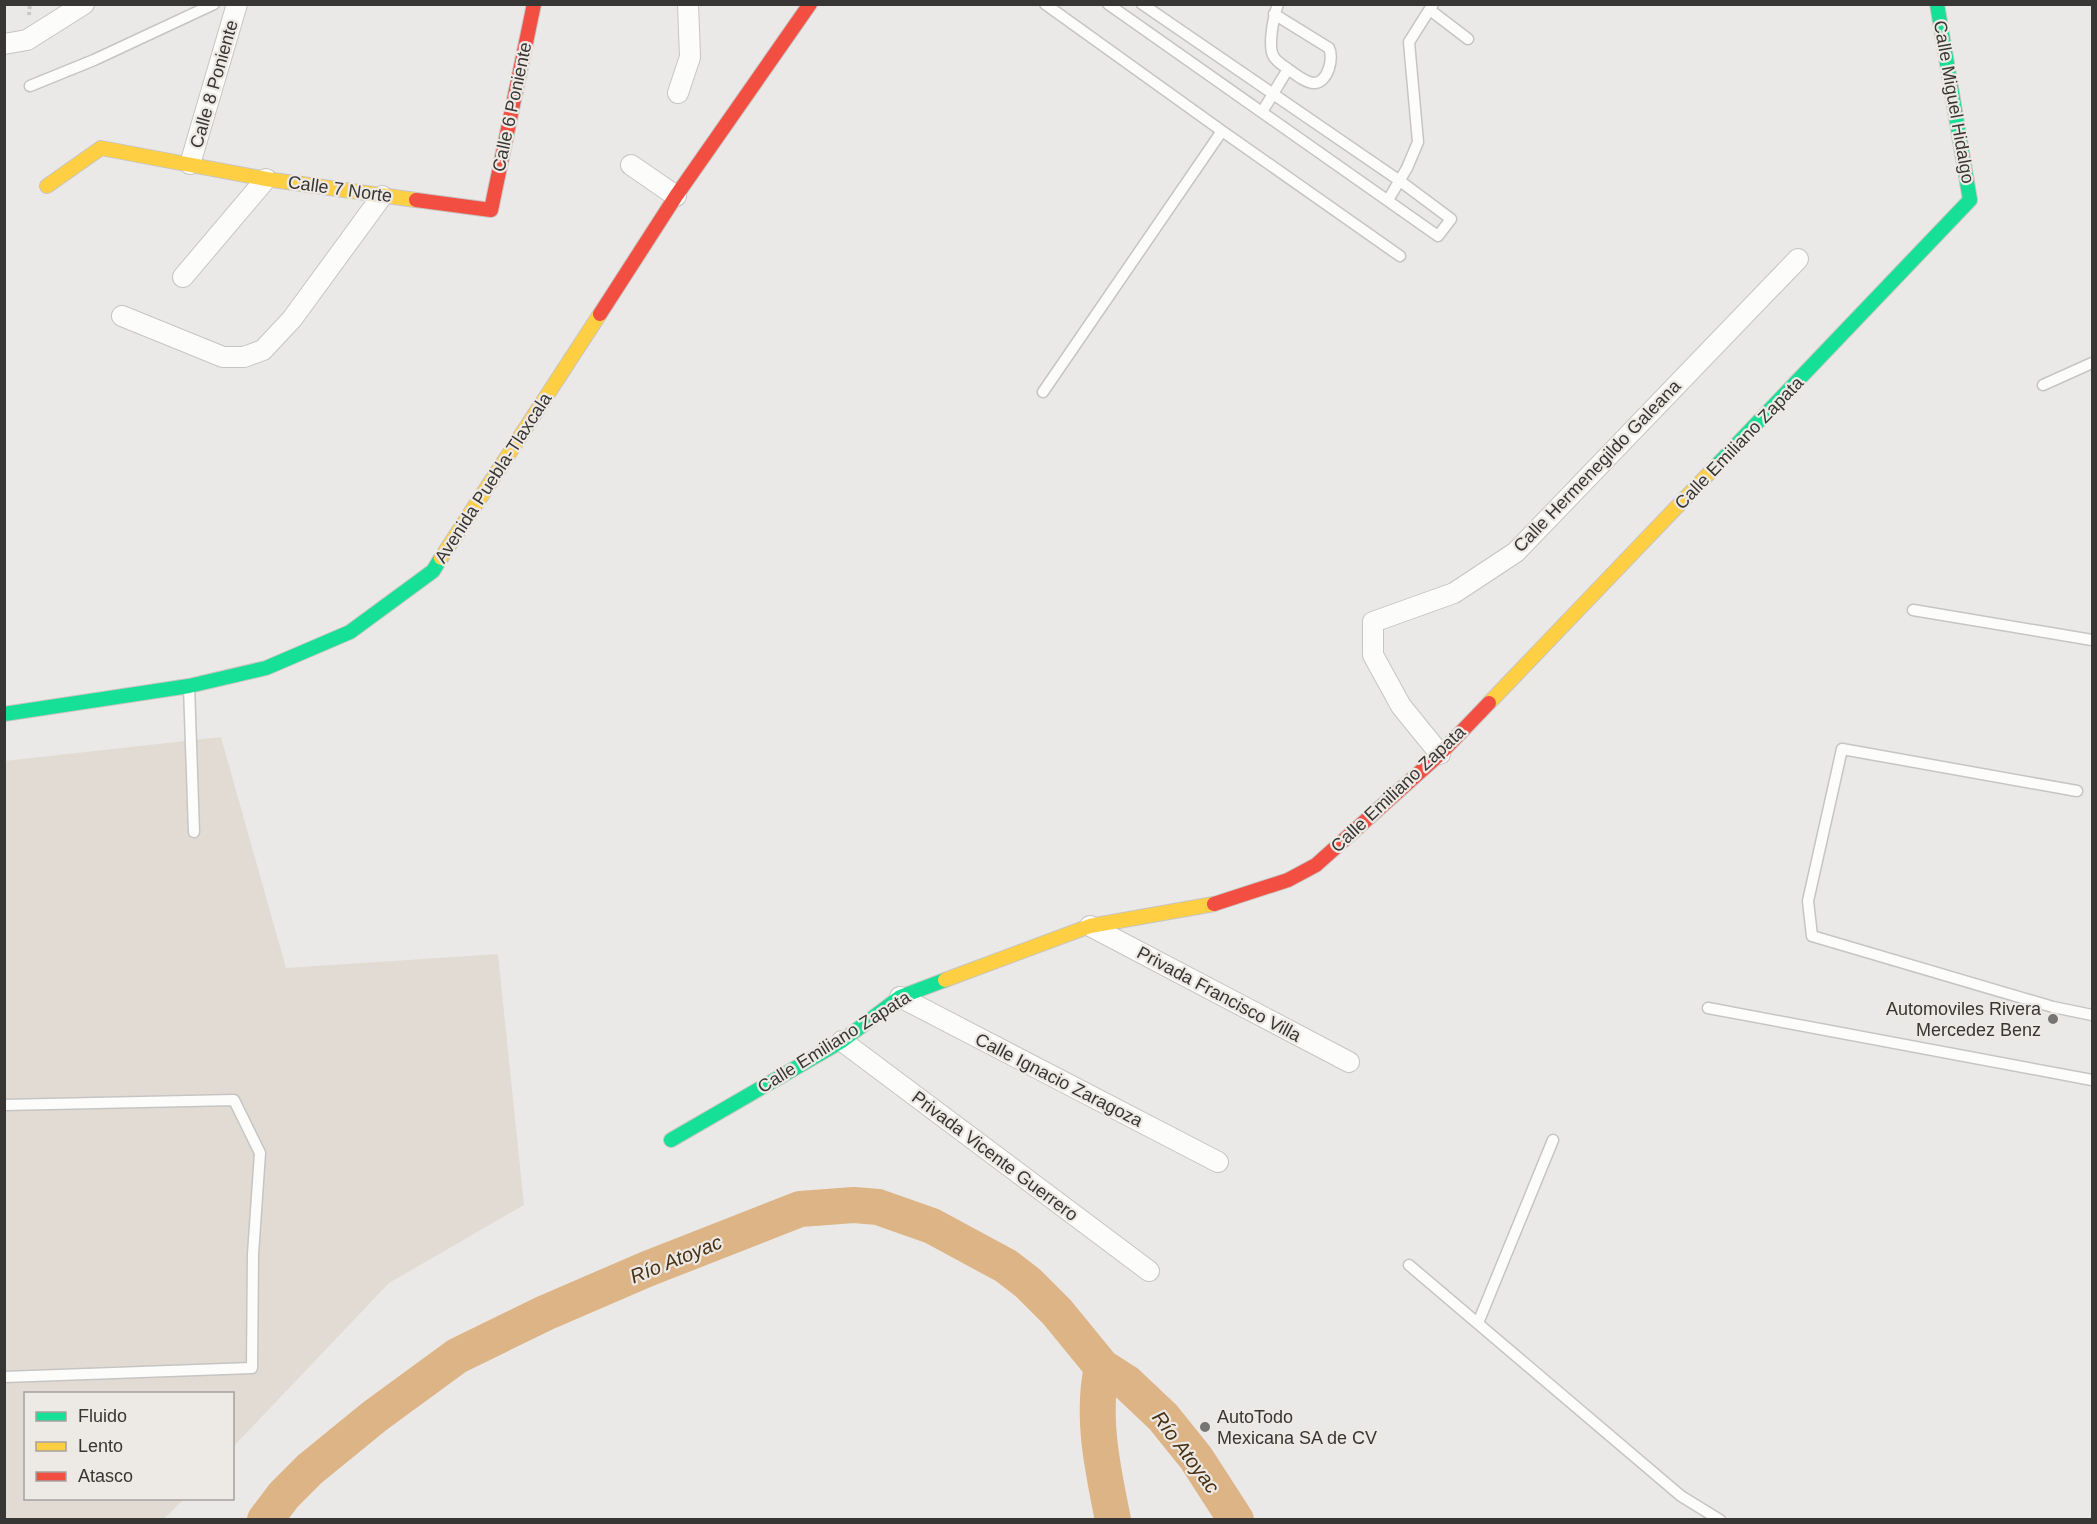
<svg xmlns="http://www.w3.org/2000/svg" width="2097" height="1524" viewBox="0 0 2097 1524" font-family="Helvetica,sans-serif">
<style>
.built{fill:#e1dbd4}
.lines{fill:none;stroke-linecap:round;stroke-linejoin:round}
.river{stroke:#dcb486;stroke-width:36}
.lane-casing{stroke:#c6c5c3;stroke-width:13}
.street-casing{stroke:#c6c5c3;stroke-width:22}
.fast-casing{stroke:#c6c5c3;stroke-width:16}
.slow-casing{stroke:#c6c5c3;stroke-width:16}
.jam-casing{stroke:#c6c5c3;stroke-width:16}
.path{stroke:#c9c7c7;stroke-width:4;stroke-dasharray:3 3;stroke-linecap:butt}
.lane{stroke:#fcfcfb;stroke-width:10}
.street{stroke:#fcfcfb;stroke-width:20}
.fast{stroke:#16e098;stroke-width:14}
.slow{stroke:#ffcf43;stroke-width:14}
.jam{stroke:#f24e42;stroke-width:14}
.poi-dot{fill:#777573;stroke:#ede9e5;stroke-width:2}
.labels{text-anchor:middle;stroke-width:4.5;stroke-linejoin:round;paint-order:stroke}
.street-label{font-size:18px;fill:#383635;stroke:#ede9e5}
.poi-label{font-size:18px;fill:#383635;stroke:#ede9e5;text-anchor:end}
.water-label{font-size:20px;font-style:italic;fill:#493115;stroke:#ede9e5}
</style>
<rect width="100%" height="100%" fill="#ebe9e7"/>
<path class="built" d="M221,737L286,968L498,954L524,1205L389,1283L233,1447L232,1394H26V1498L184,1499L164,1519H5L4,761Z"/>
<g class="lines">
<path class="river" d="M1102,1367C1091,1418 1103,1470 1113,1520
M265,1520L284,1495L310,1469L375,1416L457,1356L545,1313L647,1269L800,1209L854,1205L878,1207L932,1226L1006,1266L1028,1283L1057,1312L1102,1367L1127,1383L1163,1417L1196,1458L1236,1520"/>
<g class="lane-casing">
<path id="lane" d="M1108,4L1438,236L1451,219L1400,181L1142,4
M1430,10L1468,39
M1274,14L1329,48C1334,58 1328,83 1314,83C1306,83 1295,74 1288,69
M30,86L94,60L214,4
M1262,112L1288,69C1284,66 1277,62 1274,57C1267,47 1274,15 1278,4
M1222,131L1400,256
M1388,200L1407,168L1418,142L1409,42L1433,4
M2043,385L2092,363
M1043,392L1222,131L1045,4
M1913,610L2092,640
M189,686L194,832
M2077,791L1842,749L1808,901L1812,936L2053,1007L2092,1015
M1708,1008L2092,1080
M4,1105L234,1100L260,1153L253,1254L252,1368L4,1377
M1409,1265L1681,1496L1720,1520
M1478,1323L1553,1140"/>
</g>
<g class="street-casing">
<path id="street" d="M4,44L27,40L84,4
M678,93L690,57L688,4
M190,164L237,4
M631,165L676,196
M183,277L266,179
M122,316L223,357H244L263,350L292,319L382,196
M1440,754L1401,706L1373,655V622L1454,593L1516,552L1798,259
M1090,926L1349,1062
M900,997L1218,1162
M842,1041L1149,1271"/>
</g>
<g class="fast-casing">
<path id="fast" d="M1716,466L1970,200L1937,4
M4,714L189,686L266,668L350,632L433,571L441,558
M671,1140L842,1041L900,997L945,980"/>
</g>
<g class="slow-casing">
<path id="slow" d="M47,186L101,148L266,179L416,200
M441,558L600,314
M1489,703L1716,466
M945,980L1090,926L1214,904"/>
</g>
<g class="jam-casing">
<path id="jam" d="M416,200L491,210L534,4
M600,314L676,196L810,4
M1214,904L1288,880L1316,865L1440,754L1489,703"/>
</g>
<path class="path" d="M29,15L30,4"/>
<use href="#lane" class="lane"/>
<use href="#street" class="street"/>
<use href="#fast" class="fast"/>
<use href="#slow" class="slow"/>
<use href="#jam" class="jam"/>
</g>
<g class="poi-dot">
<circle cx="2053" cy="1019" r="6"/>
<circle cx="1205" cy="1427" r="6"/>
</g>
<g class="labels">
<g class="street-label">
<text transform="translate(214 84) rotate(-74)" y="6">Calle 8 Poniente</text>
<text transform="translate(1954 102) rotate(80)" y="6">Calle Miguel Hidalgo</text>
<text transform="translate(512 107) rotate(-78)" y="6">Calle 6 Poniente</text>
<text transform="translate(340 189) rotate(8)" y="6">Calle 7 Norte</text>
<text transform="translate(1739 443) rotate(-46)" y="6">Calle Emiliano Zapata</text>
<text transform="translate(1597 466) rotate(-46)" y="6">Calle Hermenegildo Galeana</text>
<text transform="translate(493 478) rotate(-57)" y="6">Avenida Puebla-Tlaxcala</text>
<text transform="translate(1398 789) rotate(-43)" y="6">Calle Emiliano Zapata</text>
<text transform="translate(1219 994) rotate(28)" y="6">Privada Francisco Villa</text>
<text transform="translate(834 1042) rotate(-32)" y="6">Calle Emiliano Zapata</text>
<text transform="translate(1059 1080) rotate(27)" y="6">Calle Ignacio Zaragoza</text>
<text transform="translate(995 1156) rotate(37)" y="6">Privada Vicente Guerrero</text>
</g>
<g class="poi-label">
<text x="2041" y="1015">Automoviles Rivera<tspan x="2041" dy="21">Mercedez Benz</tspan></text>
<text x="1217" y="1423" text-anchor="start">AutoTodo<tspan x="1217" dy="21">Mexicana SA de CV</tspan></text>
</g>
<g class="water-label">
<text transform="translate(676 1259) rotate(-22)" y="7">Río Atoyac</text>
<text transform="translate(1186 1452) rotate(53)" y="7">Río Atoyac</text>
</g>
</g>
<rect width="2097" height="1524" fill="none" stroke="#383635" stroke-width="12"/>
<rect x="24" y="1392" width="210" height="108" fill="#ede9e5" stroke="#a5a19f" stroke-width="1.5"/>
<rect x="36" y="1412" width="30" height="9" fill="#16e098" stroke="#a5a19f" stroke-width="1.5"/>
<text x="78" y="1422" font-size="18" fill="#383635">Fluido</text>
<rect x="36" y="1442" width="30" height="9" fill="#ffcf43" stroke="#a5a19f" stroke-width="1.5"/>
<text x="78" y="1452" font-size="18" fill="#383635">Lento</text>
<rect x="36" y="1472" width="30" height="9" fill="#f24e42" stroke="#a5a19f" stroke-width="1.5"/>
<text x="78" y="1482" font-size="18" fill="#383635">Atasco</text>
</svg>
